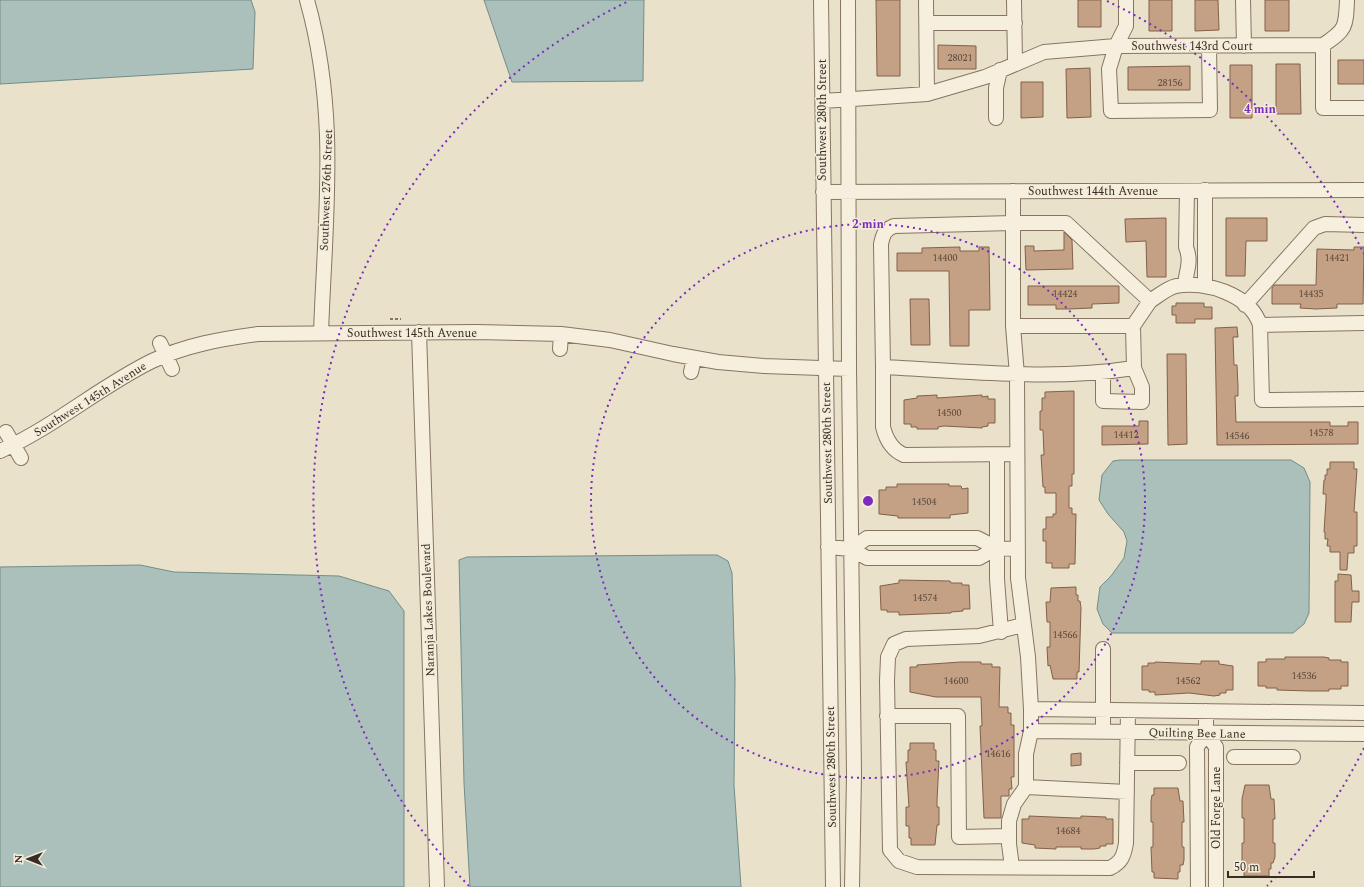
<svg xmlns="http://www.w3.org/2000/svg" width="1364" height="887" viewBox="0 0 1364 887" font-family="Spectral,serif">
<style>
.water{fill:#abc0ba;stroke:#728d87}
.building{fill:#c4a085;stroke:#826049}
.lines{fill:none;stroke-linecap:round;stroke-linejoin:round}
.minor-casing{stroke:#857561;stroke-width:16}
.path{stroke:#857561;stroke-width:2;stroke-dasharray:3 2;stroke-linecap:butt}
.minor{stroke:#f6efdd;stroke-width:14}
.ring{fill:none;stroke:#7b2cbf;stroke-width:2;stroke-dasharray:2 4}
.labels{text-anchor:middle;stroke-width:3;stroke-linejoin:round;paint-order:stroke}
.number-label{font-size:10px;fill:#5b4a3b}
.street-label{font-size:12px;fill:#382d22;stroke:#f3ecda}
.centre{fill:#7b2cbf;stroke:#f3ecda;stroke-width:2}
.ring-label{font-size:12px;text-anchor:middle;font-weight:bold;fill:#7b2cbf;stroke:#f3ecda;stroke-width:3;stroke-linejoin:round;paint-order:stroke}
</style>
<rect width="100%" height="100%" fill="#eae1cb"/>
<path class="water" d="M0,0H251L255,12L253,69L0,84Z
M484,0H644L643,81L512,82Z
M1120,460H1291L1304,468L1310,482L1309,613L1304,624L1293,633H1112L1103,624L1097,609L1100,587L1111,576L1124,558L1127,541L1124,532L1108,514L1099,500L1102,475L1113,461Z
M692,555H717L728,561L732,573L735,679L734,785L741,887H470L464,783L459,560L467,557Z
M140,565L174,572L339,576L389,591L404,611V887H0V567Z"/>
<path class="building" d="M876,0H900V76H877Z
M1078,0H1101V27H1078Z
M1149,0H1172V31H1149Z
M1195,0H1218L1219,30L1195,31Z
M1265,0H1289V31H1265Z
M938,45L976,46V69H938Z
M1338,60H1364V84H1338Z
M1276,64H1300L1301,114H1276Z
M1230,65H1252V118H1230Z
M1190,66V90H1128V67Z
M1090,68L1091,117L1067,118L1066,69Z
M1021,82H1043V117L1021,118Z
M1166,218V277H1147L1146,241L1126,242L1125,219Z
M1226,218H1267V241H1246L1245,276H1226Z
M1064,232L1072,240L1073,269L1026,270L1025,246H1034V251L1064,250Z
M960,247V251H979V247H989L990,310H969V346H950L949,271H897V253H922V248Z
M1354,247H1364L1363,304H1337V308L1316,309L1300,308L1301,304H1272V288L1274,285H1316L1317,249L1354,250Z
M1028,286H1119V303L1092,304V308L1069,309H1056V305H1028Z
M910,299H929L930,345H911Z
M1176,303H1204V307H1212V319H1195V323H1176V315H1172V306H1176Z
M1237,327L1238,337H1233L1234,365H1237L1238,386V396H1235L1236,422H1330V426H1348V422H1358V444L1217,445L1215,328Z
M1167,354H1186L1187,444L1168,445Z
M1074,391V474H1072V486H1069V508H1072V514H1076L1075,564H1069V568H1052V563H1046V541H1043V529H1046V517H1053V514H1056V493H1045V487H1043L1041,455H1044L1043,430H1040V411H1042V398H1045V392Z
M937,395V398L982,395V397L988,396V399H995V423H988V426L982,427V428L944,426L938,427V429H917V427H911V424H904V400L917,398V396Z
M1139,421H1148V444L1102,445V426H1139Z
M1330,462H1354V469H1357L1354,512H1357V546H1354V553H1348L1347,570H1340V552H1330V546H1327L1328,539H1325V532H1324L1326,500V494H1323L1324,480H1325V475H1327V469H1330Z
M897,484H949V486H961L962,489L968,488V513L950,515V518H898V516L879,514V490H886V487H897Z
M1338,574L1351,575L1352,591H1359V602H1352L1351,622H1335V581H1338Z
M899,580L950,581L951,583H962V585H969L970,609H963V611L951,612V613L899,615V612H887V610H881L880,586L899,583Z
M1076,587V595H1078V601H1080L1081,608L1079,672H1077V679H1053L1050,665L1048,666L1047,647H1050V622H1047L1046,602H1050L1051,588Z
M1285,657H1324L1329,658V660H1341V662H1348V686H1341V689H1329V691H1310L1277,690V688H1266V686H1258V662H1266V659H1285Z
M1201,661H1219V664L1233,666V690H1226V693H1220V695L1214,696L1189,693L1155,695V692H1149V690H1142V666H1148V663H1155V662L1201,664Z
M961,662H981V664H992V667H1000L999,707H1008V713H1011V725H1014V777H1011L1012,789H1009V796H1001V818H984L980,726H982L981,697H936L910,692V667H917V665Z
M910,743H934V750H936V761H939L937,801V807H939V825H937L935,845H911V838H909V826H906V807H909L906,762H908V750H910Z
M1081,753V765L1071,766V754Z
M1245,785H1269L1271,799H1274L1275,819H1273V843H1275V857L1273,863H1271V869H1269V876H1244V869H1242V843H1244V818H1242V799Z
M1154,788H1178L1180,801H1183L1184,822H1182V847H1184V860L1183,865H1180V872H1178V879L1154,878V872H1152L1151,847H1153V822H1151V801L1152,795H1154Z
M1029,816L1075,818H1081V816L1106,817V819H1113V844H1106V846H1100V848L1094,849H1081V847H1056V849L1035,848V845L1022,843V819H1029Z"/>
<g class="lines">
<g class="minor-casing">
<path id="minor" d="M307,0C339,114 325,217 321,333
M821,0L833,887
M848,0L849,369L854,774L852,887
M926,0L927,94
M1014,0L1015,63
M1126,0V26L1116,46L1109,69L1111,111L1210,110L1209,46
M1243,0L1244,46
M927,23H1015
M1323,45V108H1364
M823,101L927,94L985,77L1044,52L1116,46L1323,45C1346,30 1346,27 1347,0
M996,118V88L1000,70
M1205,190V286
M1013,191V223H1066L1150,301L1133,326H1013
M823,192L1364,190
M1185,285C1186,271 1192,262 1186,247L1187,191
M1150,301C1158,296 1167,288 1176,286C1205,280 1251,295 1260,325L1262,400L1364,399
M1245,305L1314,228L1325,224L1364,225
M1260,325L1364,323
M419,332L437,887
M160,343L172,369
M560,349L561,334
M883,367L881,244C883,235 884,230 894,226L1013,223V326L1017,375L1018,578L1028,657L1031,709V731L1026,754V787L1014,804L1009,821V844L1012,867
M691,372L694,358
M1103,373V401L1142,402V387L1134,368
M6,432L21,458
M0,451C54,427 99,387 152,361C186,345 221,339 258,334L476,332L561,334L610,340L673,354L718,362L764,366L849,369
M1017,454L904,455C892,450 886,439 883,427V367C967,371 1051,381 1134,368L1133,326
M997,455V579L1001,632
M828,547L851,549L867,558H979L997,548
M851,549L867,538H977L997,548L1018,549
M1023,625L979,636L906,639L894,644L888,657L887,681L890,850L899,861L917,867L1110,868C1122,862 1124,855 1126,843L1128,711
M1031,709L1364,713
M887,716H958L959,837L1009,836
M1031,731L1364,734
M1103,732V649
M1206,733L1216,747V887
M1234,757H1293
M1127,763H1179
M1026,787L1127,792
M1198,887L1197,747L1206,733V711"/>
</g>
<path class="path" d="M390,319H401"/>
<use href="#minor" class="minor"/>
</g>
<g class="ring">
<circle cx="868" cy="501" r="277"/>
<path d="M1364 748A554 554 0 0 1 1267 886M469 886A554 554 0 0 1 629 1M1107 1A554 554 0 0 1 1364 254"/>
</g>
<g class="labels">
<g class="number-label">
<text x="960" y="61">28021</text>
<text x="1170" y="86">28156</text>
<text x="945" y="261">14400</text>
<text x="1337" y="261">14421</text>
<text x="1065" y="297">14424</text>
<text x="1311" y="297">14435</text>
<text x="949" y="416">14500</text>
<text x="1321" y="436">14578</text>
<text x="1126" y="438">14412</text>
<text x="1237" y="439">14546</text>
<text x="924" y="505">14504</text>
<text x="925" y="601">14574</text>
<text x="1065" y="638">14566</text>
<text x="1304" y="679">14536</text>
<text x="956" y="684">14600</text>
<text x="1188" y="684">14562</text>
<text x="998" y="757">14616</text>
<text x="1068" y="834">14684</text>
</g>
<g class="street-label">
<text x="1192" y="50">Southwest 143rd Court</text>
<text transform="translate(822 120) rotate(-90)" y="4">Southwest 280th Street</text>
<text transform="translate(326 190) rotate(-88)" y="4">Southwest 276th Street</text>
<text x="1093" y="195">Southwest 144th Avenue</text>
<text x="412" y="337">Southwest 145th Avenue</text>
<text transform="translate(90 399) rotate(-32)" y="4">Southwest 145th Avenue</text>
<text transform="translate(827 443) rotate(-91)" y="4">Southwest 280th Street</text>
<text transform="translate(428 610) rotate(-92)" y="4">Naranja Lakes Boulevard</text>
<text transform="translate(1197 733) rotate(1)" y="4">Quilting Bee Lane</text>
<text transform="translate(831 767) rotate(-91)" y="4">Southwest 280th Street</text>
<text transform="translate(1216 808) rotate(-90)" y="4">Old Forge Lane</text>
</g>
</g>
<circle cx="868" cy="501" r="6" class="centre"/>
<g class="ring-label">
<text x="1260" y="113">4 min</text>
<text x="868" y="228">2 min</text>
</g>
<g transform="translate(28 859) rotate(270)" stroke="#f3ecda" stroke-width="3" paint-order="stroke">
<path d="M0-3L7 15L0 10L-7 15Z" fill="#382d22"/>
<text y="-6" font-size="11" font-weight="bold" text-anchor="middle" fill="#382d22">N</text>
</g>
<path d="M1228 871v6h86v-6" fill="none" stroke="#382d22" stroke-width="2"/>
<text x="1234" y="871" font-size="12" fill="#382d22" stroke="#f3ecda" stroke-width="3" paint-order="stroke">50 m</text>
</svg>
